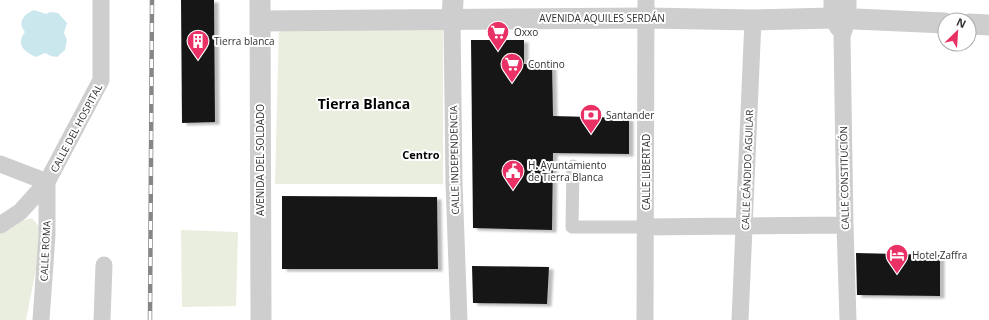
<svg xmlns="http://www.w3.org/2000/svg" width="989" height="320" viewBox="0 0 989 320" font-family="'Open Sans',sans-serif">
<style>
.green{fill:#eaeedf}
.water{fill:#cbe7ee}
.building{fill:#181818;filter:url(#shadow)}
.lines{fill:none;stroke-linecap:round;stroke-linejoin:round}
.pedestrian{stroke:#cecece;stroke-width:13}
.minor{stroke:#cecece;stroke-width:17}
.tertiary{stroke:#cecece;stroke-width:21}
.rail-casing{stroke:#868686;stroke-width:4.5}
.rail{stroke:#fff;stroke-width:3;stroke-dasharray:9;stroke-linecap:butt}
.labels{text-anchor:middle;stroke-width:4;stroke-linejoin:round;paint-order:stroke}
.street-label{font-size:10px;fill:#313131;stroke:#fff}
.poi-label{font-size:10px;fill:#313131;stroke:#fff;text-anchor:start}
.neighbourhood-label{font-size:11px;font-weight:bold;fill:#000;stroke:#fff}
.district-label{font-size:14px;font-weight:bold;fill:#000;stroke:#fff}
</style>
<defs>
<filter id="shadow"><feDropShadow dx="4.5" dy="2.5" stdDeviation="1" flood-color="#0004"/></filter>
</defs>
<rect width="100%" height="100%" fill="#fff"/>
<path class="green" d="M279,24L443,25V184H275Z
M32,218L41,229L38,259L26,320H0V231L14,223Z
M181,230L238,232L236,306L182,307Z"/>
<path class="water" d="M34,10L46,14L50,12L58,13L67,23L64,33L67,40L65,50L57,57L51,56L45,53L36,57C25,52 15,45 25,32C17,22 24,14 34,10Z"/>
<path class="building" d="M181,0H214L215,122L182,123Z
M471,40H524V64H552L553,116L629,118V154L553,153L552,230L473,228Z
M282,196L437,197L438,269H282Z
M856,253L940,255V296L857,295Z
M472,266L549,267L547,304L473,303Z"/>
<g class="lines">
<path class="pedestrian" d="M573,166L572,227H645"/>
<path class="minor" d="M832,0V18L838,28
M452,19L454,183L459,320
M0,164L47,182
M0,225L20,212L47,182L101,80V0
M645,227L845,225
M41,320L47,235V182
M102,320L104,265
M645,320L646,0
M740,320L753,20
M848,320L845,225L842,36L848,18V0"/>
<path class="tertiary" d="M260,0L261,320
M452,19L453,0
M260,21L647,18L753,20L832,18L945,23
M969,24L989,25"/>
<g class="rail-casing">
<path id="rail" d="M150,320L152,0"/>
</g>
<use href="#rail" class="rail"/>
</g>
<defs>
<g id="supermarket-pin" transform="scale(1.15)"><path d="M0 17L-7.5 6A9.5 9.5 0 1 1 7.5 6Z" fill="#ea3165" stroke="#fff"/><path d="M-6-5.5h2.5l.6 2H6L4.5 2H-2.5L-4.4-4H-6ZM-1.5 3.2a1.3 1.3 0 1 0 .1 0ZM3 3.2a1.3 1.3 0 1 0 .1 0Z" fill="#fff"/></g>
<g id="building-pin" transform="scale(1.15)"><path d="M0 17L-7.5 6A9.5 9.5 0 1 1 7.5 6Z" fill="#ea3165" stroke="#fff"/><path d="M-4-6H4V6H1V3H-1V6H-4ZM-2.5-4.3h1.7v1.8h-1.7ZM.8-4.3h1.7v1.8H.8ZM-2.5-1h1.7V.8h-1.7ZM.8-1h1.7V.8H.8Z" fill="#fff"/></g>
<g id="bank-pin" transform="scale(1.15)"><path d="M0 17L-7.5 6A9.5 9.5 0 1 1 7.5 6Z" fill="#ea3165" stroke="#fff"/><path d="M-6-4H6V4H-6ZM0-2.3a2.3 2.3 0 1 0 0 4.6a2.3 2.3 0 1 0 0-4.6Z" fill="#fff"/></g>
<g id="civic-pin" transform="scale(1.15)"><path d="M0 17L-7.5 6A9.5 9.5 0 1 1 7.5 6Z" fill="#ea3165" stroke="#fff"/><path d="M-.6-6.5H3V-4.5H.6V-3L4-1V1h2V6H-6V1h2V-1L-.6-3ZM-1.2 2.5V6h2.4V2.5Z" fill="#fff"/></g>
<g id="hotel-pin" transform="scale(1.15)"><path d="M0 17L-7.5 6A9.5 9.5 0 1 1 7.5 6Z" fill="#ea3165" stroke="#fff"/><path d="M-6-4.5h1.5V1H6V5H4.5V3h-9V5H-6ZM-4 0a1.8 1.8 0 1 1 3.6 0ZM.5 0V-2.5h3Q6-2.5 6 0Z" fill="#fff"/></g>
</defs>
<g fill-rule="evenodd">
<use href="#supermarket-pin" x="498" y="32"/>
<use href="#building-pin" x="198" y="41"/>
<use href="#supermarket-pin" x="512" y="64"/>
<use href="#bank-pin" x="591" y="115"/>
<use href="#civic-pin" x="513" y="171"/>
<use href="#hotel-pin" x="897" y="255"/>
</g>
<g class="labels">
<g class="street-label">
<text x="602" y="22">AVENIDA AQUILES SERDÁN</text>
<text transform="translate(76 128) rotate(-62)" y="4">CALLE DEL HOSPITAL</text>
<text transform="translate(260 160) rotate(-90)" y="4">AVENIDA DEL SOLDADO</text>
<text transform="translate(454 160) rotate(-91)" y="4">CALLE INDEPENDENCIA</text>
<text transform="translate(747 170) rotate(-88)" y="4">CALLE CÁNDIDO AGUILAR</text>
<text transform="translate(646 172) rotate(-90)" y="4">CALLE LIBERTAD</text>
<text transform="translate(844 178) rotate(-91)" y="4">CALLE CONSTITUCIÓN</text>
<text transform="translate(45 251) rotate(-87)" y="4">CALLE ROMA</text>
</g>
<g class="poi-label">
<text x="514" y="36">Oxxo</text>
<text x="214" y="45">Tierra blanca</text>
<text x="528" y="68">Contino</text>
<text x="606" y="119">Santander</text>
<text x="528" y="169">H. Ayuntamiento<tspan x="528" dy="12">de Tierra Blanca</tspan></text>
<text x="912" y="259">Hotel Zaffra</text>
</g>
<g class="neighbourhood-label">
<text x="421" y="159">Centro</text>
</g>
<g class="district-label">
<text x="364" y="109">Tierra Blanca</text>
</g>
</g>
<g transform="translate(957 32) rotate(25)"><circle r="19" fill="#ffffff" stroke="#adadad"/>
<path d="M0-3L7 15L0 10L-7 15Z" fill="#ea3165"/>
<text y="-6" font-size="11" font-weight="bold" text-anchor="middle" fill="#313131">N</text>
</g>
</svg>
